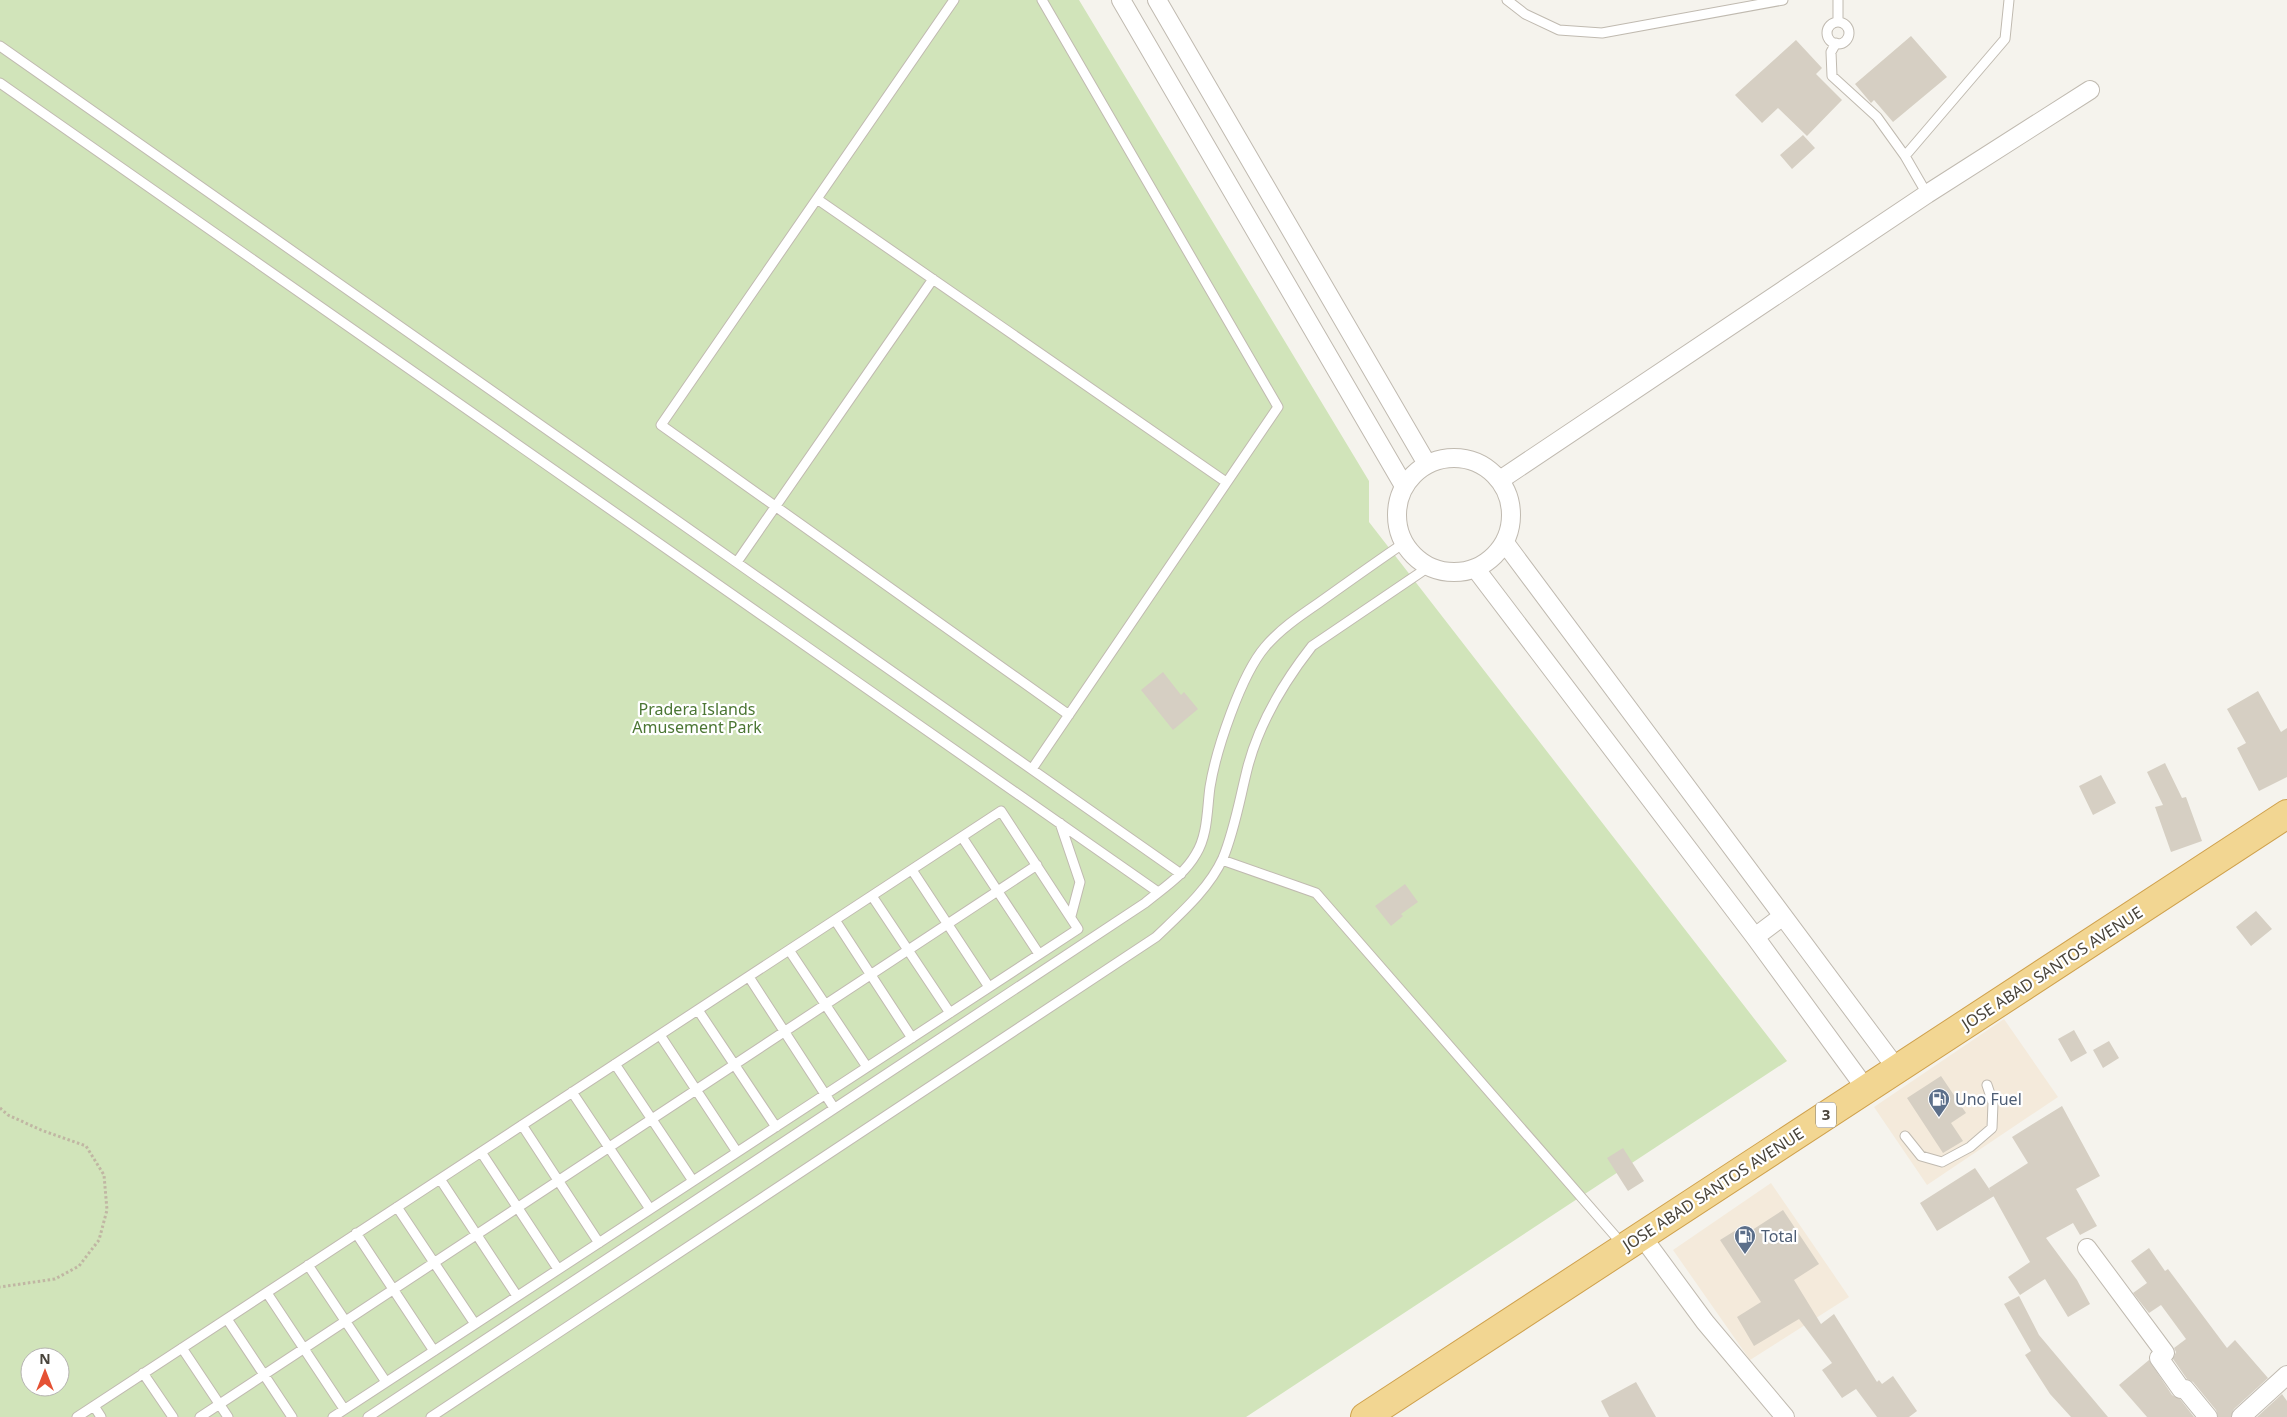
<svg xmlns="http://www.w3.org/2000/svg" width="2287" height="1417" viewBox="0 0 2287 1417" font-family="'Noto Sans',sans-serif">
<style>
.commercial{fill:#f4eadb}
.green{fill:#d1e4ba;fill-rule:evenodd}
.building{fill:#d6cfc3}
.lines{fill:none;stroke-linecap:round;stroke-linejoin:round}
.service-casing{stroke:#c0bab0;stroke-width:11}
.minor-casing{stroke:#c0bab0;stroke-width:20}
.trunk-casing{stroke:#cfa14d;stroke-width:30}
.path{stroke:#c0b6a3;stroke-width:3;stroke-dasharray:2.5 2.5;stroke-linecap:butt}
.service{stroke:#fff;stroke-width:9}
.minor{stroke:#fff;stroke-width:18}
.trunk{stroke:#f2d692;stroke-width:28}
.labels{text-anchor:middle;stroke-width:4.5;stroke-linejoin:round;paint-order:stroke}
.shield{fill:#fff;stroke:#807c76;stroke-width:1}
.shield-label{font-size:15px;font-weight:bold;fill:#49443b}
.park-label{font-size:16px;fill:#4b7633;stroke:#fff}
.street-label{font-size:16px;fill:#49443b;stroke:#fff}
.service-label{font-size:16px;fill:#4e5e75;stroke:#fff;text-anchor:start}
</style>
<rect width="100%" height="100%" fill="#f5f3ed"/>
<path class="commercial" d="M2004,1019L2058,1097L1927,1185L1874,1107Z
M1771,1183L1849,1297L1750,1360L1673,1250Z"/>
<path class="green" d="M0,0H1079L1369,481V522L1787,1061L1246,1417H0ZM30,1357H60V1387H30Z"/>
<path class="building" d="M1911,36L1947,77L1893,122L1874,100L1871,103L1855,84Z
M1796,40L1822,68L1816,74L1842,100L1807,136L1778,108L1762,123L1735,95Z
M1803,135L1815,148L1792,169L1780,155Z
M1163,672L1181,695L1184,692L1198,709L1173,730L1141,690Z
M2258,691L2281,732L2287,728V777L2259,791L2237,748L2246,743L2227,709Z
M2165,763L2182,798L2186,797L2202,841L2171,852L2155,807L2163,805L2147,772Z
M2101,775L2116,803L2093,815L2079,786Z
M1405,884L1418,902L1401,914L1403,916L1391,926L1375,906Z
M2256,911L2272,929L2251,946L2236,927Z
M2074,1030L2087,1053L2071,1062L2058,1039Z
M2109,1041L2119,1058L2103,1068L2093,1050Z
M1941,1076L1966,1113L1951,1123L1963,1141L1943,1153L1907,1098Z
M2062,1106L2100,1176L2076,1189L2097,1226L2080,1235L2073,1223L2046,1238L2077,1280L2090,1304L2068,1317L2045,1279L2020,1295L2008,1277L2030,1262L1989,1188L2028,1163L2012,1137Z
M1623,1148L1644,1181L1628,1191L1607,1158Z
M1975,1168L1994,1196L1937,1231L1920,1203Z
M1783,1210L1819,1264L1794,1280L1821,1324L1834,1314L1877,1382L1879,1380L1882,1384L1893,1376L1917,1411L1909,1417H1877L1856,1389L1842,1398L1822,1370L1832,1363L1799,1319L1754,1346L1737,1317L1761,1302L1720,1240L1741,1227L1746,1234Z
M2149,1248L2165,1271L2168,1269L2227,1348L2235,1340L2268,1378L2234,1409L2231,1417H2218L2216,1410L2193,1382L2187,1379L2173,1359L2176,1352L2174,1348L2186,1339L2161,1305L2149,1313L2133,1293L2147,1283L2131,1261Z
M2019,1296L2039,1335L2108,1417H2071L2050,1394L2025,1355L2031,1351L2004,1304Z
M2149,1360L2172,1395L2180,1399L2194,1417H2147L2119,1385Z
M1636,1382L1656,1417H1609L1601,1401Z
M2282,1394L2287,1401V1417H2257Z"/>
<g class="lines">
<g class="service-casing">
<path id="service" d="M954,0L661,425L1069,715
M1507,0L1525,14L1559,30L1602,33L1783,0
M1838,0V22
M1827 33a11 11 0 1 1 22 0a11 11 0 1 1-22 0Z
M1836,43L1831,52L1832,76L1877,117L1905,156L1927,194
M0,46L1181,874
M0,83L1158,892
M1905,156L2005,39L2009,0
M817,199L1226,482
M737,562L933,279
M1032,769L1278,407L1042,0
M1060,823L1080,882L1071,916
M962,837L1039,954
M1222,860L1316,893L1623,1245
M912,870L989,987
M872,896L950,1013
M835,920L912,1038
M789,950L867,1067
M749,977L834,1108
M698,1010L776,1127
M660,1035L737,1152
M615,1064L693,1181
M572,1092L650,1209
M522,1125L599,1243
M1905,1136L1921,1156L1942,1162L1970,1147L1992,1128L1993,1103L1987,1085
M481,1152L558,1269
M440,1179L517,1296
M397,1207L475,1324
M356,1233L434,1351
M308,1265L386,1382
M267,1293L344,1409
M227,1319L292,1417
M182,1348L228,1417
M143,1373L173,1417
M94,1406L101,1417
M77,1417L1001,811L1078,929L333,1417
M200,1417L1037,865
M368,1417L1145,903C1163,888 1184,875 1196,854C1208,835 1207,808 1210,787C1216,750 1241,675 1265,647C1280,629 1301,615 1320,602C1348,582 1376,562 1404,543
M431,1417L1156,937C1180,914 1209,889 1223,858C1235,829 1240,797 1248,766C1260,721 1283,683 1312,646L1430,566"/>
</g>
<g class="minor-casing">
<path id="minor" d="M1121,0L1404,486
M1157,0L1427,464
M1397 515a57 57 0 1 1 114 0a57 57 0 1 1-114 0Z
M1500,480L1927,194L2090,90
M1505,543L1897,1069
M1475,568L1755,937L1866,1089
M1755,937L1783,916
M1641,1235L1705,1322L1785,1417
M2087,1248L2165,1353L2159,1358L2181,1389H2185L2208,1417
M2241,1417L2287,1375"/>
</g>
<g class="trunk-casing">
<path id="trunk" d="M1365,1417L2287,814"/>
</g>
<path class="path" d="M0,1108L8,1115L41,1130L86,1146L104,1175L107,1210L99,1240L79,1266L55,1279L0,1287"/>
<use href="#service" class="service"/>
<use href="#minor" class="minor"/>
<use href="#trunk" class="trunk"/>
</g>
<defs>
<g id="fuel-pin" transform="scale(1.125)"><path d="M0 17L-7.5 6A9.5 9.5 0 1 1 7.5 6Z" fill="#5c6f8a" stroke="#fff"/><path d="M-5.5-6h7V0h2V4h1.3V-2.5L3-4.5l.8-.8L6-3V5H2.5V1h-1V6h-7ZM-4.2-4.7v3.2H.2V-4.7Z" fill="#fff"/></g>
</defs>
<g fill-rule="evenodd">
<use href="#fuel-pin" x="1939" y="1099"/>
<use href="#fuel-pin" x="1745" y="1236"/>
</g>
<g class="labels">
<rect class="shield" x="1816" y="1102.5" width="20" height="25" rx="4"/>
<g class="shield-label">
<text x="1826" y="1120">3</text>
</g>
<g class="park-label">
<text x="697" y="715">Pradera Islands<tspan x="697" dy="18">Amusement Park</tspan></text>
</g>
<g class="street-label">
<text transform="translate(2052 968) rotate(-33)" y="6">JOSE ABAD SANTOS AVENUE</text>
<text transform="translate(1713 1189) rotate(-33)" y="6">JOSE ABAD SANTOS AVENUE</text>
</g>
<g class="service-label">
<text x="1955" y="1105">Uno Fuel</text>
<text x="1761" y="1242">Total</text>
</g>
</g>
<g transform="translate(45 1372)"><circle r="24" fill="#ffffff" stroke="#b6b4b1"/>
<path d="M0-4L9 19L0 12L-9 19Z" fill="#e55134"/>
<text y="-8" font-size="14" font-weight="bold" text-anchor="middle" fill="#49443b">N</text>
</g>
</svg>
